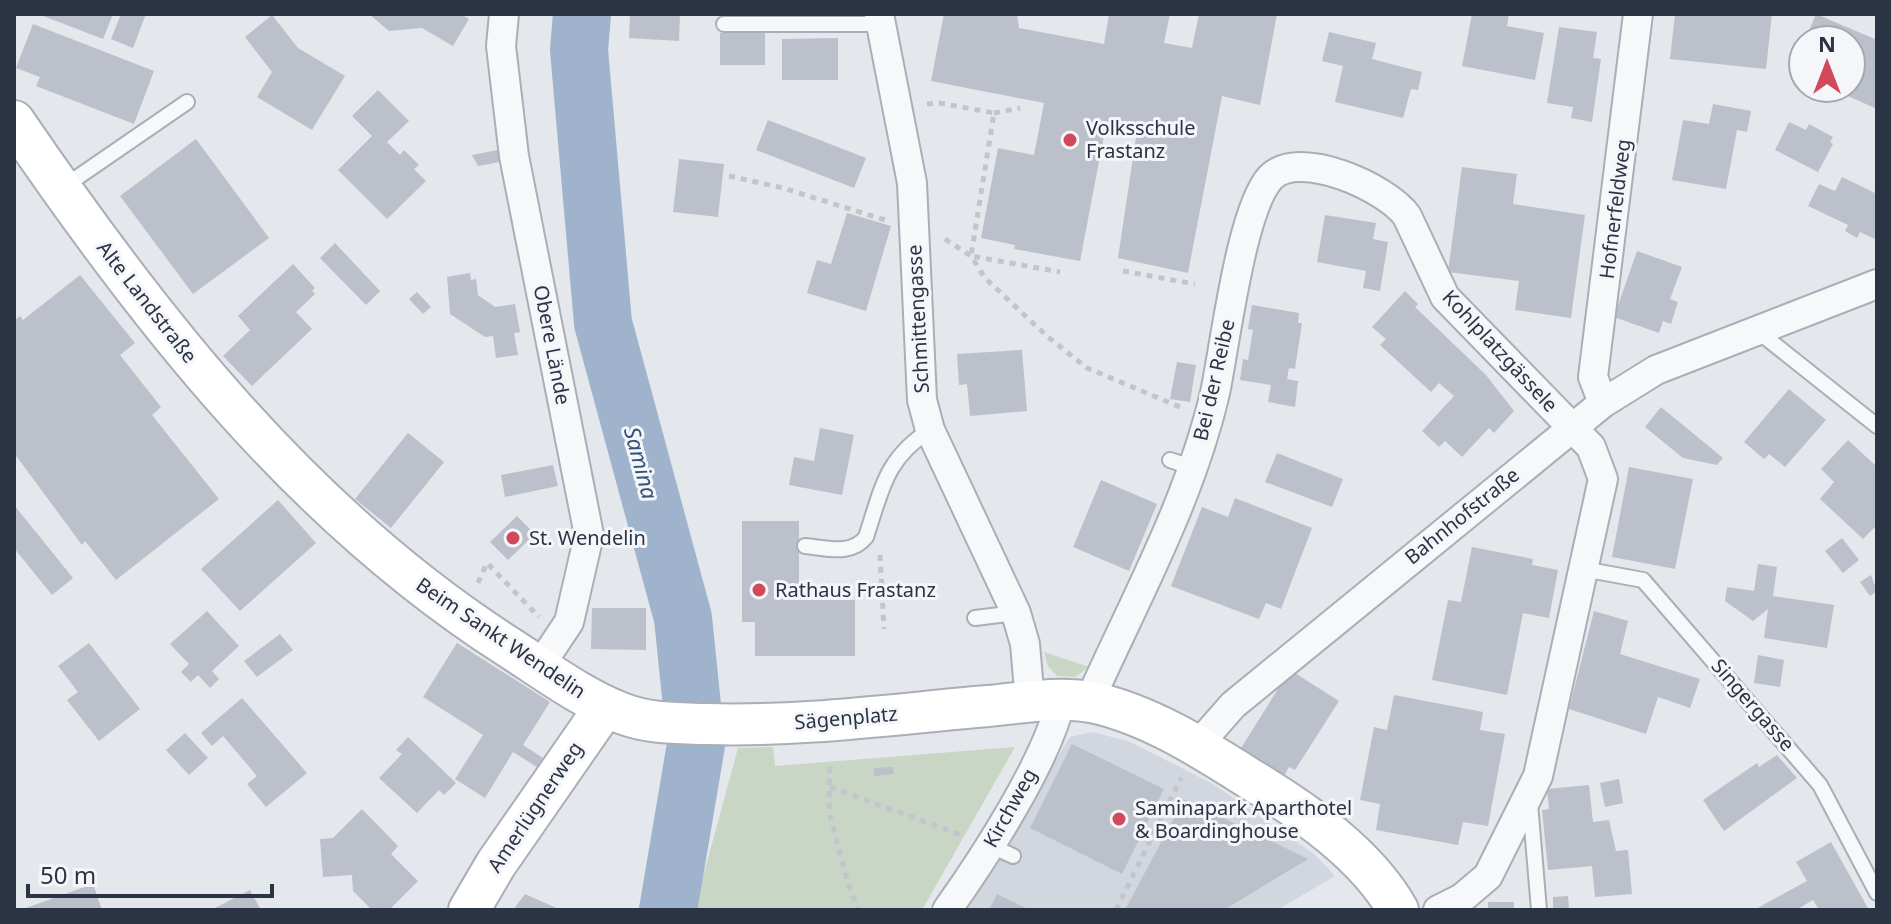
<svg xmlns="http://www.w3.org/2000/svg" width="1891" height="924" viewBox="0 0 1891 924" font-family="'Noto Sans',sans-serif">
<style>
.built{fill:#d2d6de}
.green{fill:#c9d6c5}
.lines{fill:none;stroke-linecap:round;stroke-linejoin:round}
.river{stroke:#9fb4cc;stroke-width:58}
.building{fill:#bbc0ca}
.lane-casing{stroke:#a9aeb7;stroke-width:18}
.street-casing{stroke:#a9aeb7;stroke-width:32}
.secondary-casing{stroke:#a9aeb7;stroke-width:44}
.path{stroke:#c2c5cb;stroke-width:5;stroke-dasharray:6 6;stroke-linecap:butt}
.lane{stroke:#f7f8fa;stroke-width:14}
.street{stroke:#f7f8fa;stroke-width:28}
.secondary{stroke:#fff;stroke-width:40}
.poi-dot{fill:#d1495b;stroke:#f4f6f9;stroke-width:3}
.labels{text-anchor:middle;stroke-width:6;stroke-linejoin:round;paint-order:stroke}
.poi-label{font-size:20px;fill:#2b3445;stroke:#f4f6f9;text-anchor:start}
.street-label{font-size:20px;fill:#2b3445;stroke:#f4f6f9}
.water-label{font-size:22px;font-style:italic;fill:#34527a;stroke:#f4f6f9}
</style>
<rect width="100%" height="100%" fill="#e4e7ec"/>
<path class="built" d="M1092,732L1128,741L1213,784L1314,854L1335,876L1277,910H961L1070,737Z"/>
<path class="green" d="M1044,652L1089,667L1075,677L1057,676L1048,666Z
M773,747L775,766L1015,747L922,910H694L738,748Z"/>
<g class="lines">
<path class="river" d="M582,14L579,50L603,323L683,618L696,745L668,910"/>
</g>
<path class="building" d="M38,14H113L103,39Z
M121,14H146L133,48L111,39Z
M369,14H461L469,19L453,46L422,28L389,31Z
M630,14H680L679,41L629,38Z
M944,14H1017L1019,28L1104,44L1109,14H1170L1164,43L1192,48L1199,14H1277L1260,105L1222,96L1188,273L1118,258L1137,131L1106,125L1080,261L1014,249L1015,245L981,238L998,148L1034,155L1044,103L931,81Z
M1472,14H1509L1507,26L1544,33L1535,80L1462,66Z
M1675,14H1772L1766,69L1670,59Z
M1816,14L1877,40V109L1830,88H1851V40H1805Z
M272,15L298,48L345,76L312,130L257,97L272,72L245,37Z
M33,24L154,71L134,124L36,86L40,77L16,68Z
M1559,27L1597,32L1593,58L1601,59L1592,122L1571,118L1573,107L1547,103Z
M1329,32L1376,43L1372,59L1422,72L1418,90L1411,89L1403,118L1335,102L1343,66L1322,61Z
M720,33H765V65H720Z
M838,38V80H782V39Z
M1803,44V76L1791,71Z
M378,90L409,121L387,142L400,155L404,150L419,165L414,169L426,181L387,219L338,170L372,136L352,116Z
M1713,104L1751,111L1747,132L1737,130L1726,189L1672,180L1683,120L1709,124Z
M768,120L866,158L854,188L756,150Z
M1789,122L1806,130L1809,124L1833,137L1830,142L1833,144L1818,172L1775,150Z
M196,139L269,238L193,294L120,196Z
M503,149L505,161L478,166L472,155Z
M679,159L724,164L718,217L673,212Z
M1462,167L1517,174L1513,204L1585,215L1571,318L1515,310L1519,281L1448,272Z
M1842,177L1877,194V240L1860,232L1857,238L1845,231L1848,225L1808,206L1819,184L1835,191Z
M847,213L891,226L866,311L807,293L817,260L831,264Z
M1325,215L1376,223L1373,239L1388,242L1380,291L1363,288L1366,271L1317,262Z
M335,243L380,291L366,305L320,258Z
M1637,251L1682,267L1670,299L1678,302L1671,324L1663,321L1659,333L1614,317Z
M293,264L315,288L312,291L315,294L296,312L312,329L252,386L223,356L250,330L238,316Z
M470,273L471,280L476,279L478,295L495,307L515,304L520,332L514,333L518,355L496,358L493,336L485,337L450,314L447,277Z
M80,275L135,343L120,355L161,407L152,415L219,499L116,580L85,541L82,545L14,453V321L20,316L23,320Z
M1405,291L1418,304L1415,307L1486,375L1514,411L1494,433L1489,428L1462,457L1445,441L1439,447L1422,431L1454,396L1439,383L1431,392L1380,345L1386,339L1372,327Z
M417,292L431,307L423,314L409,299Z
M1252,305L1299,313L1298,323H1302L1295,369L1289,368L1287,379L1298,381L1295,407L1268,402L1271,385L1240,380L1243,359L1248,360L1253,330L1248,329Z
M1022,350L1027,411L970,416L967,384L959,385L957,354Z
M1177,362L1196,365L1190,402L1170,399Z
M1789,389L1826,420L1785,467L1769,454L1764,459L1744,442Z
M1661,407L1723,458L1717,465L1683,458L1645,427Z
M820,428L854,435L842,495L789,485L794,457L814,461Z
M408,433L444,462L391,528L355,499Z
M1848,440L1877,467V525L1863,539L1820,499L1834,482L1821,469Z
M1277,453L1343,479L1332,507L1265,482Z
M553,465L558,486L505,497L501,475Z
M1629,467L1693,479L1675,569L1612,557Z
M1101,480L1157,504L1129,571L1073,547Z
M1235,498L1312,528L1281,609L1266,603L1259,619L1171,586L1202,507L1228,517Z
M278,500L316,543L240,611L201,569Z
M14,505L73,578L52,595L14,548Z
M517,516L535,534L508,560L490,542Z
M742,521H799V600H855V656H755V622H742Z
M1842,538L1859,560L1843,573L1825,551Z
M1472,547L1533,559L1532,565L1558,570L1549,618L1523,613L1507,695L1432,680L1448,600L1461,602Z
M1758,564L1777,567L1773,596L1834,605L1827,648L1764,638L1768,609L1753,621L1725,601L1727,587L1754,591Z
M1871,575L1877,591L1870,596L1860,582Z
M592,608H646V650L591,649Z
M207,611L239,646L212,671L219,679L210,688L198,675L191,682L181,672L189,664L170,644Z
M1594,611L1628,621L1620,654L1700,679L1690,708L1658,697L1646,734L1569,709Z
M280,634L293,650L257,677L244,661Z
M89,643L140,709L99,741L67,700L78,692L58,666Z
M457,643L550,702L523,745L543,758L537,767L513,752L485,798L455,779L483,735L423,697Z
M1758,655L1784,660L1780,687L1754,683Z
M1290,670L1339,701L1295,770L1289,767L1284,776L1241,748Z
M1394,695L1483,712L1480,730L1505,734L1488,826L1463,822L1458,845L1376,830L1380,804L1360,800L1374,727L1387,730Z
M242,698L307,773L266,807L247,784L257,776L223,736L212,746L201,733Z
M185,733L208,758L189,775L166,750Z
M408,737L456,783L444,795L439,790L417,813L379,778L402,754L396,750Z
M1072,744L1164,789L1122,874L1030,828Z
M1777,755L1797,778L1724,831L1703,800L1757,763L1759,767Z
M893,767L894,774L874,776V768Z
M1619,779L1623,803L1605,807L1600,783Z
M1589,785L1593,822L1609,820L1616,851L1628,850L1632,894L1595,897L1592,866L1548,870L1542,810L1549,809L1547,789Z
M1184,799L1308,859L1224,910H1125Z
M362,809L398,846L391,854L418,881L389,910H372L353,891L352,875L323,877L320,839L333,838Z
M1831,842L1869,910H1819L1813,900L1796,910H1754L1807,881L1796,862Z
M93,884L102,910H20Z
M250,890L261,910H211Z
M525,894L561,910H513Z
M997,894L1030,910H989Z
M1568,896L1569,910H1553V897Z
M1488,902H1514V910H1488Z"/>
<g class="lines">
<g class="lane-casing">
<path id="lane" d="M724,24H881
M62,188L187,102
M1755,329L1877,426
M1170,460L1194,468
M805,546C827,548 851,556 866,537C882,489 885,459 930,430
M1583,569L1643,580L1820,785L1877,893
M975,618L1016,613
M1530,803L1539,910
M989,845L1013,856"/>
</g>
<g class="street-casing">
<path id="street" d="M504,14L501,46L514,156L589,535L569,622L539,667
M879,14L912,183L922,400L930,430L1016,613L1025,644L1030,702
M1603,403L1593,377L1638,14
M1089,702C1135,599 1189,503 1215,393C1225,346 1241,208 1271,177C1300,148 1387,188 1407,216L1445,297L1591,447L1603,479L1538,776L1488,876L1462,898L1438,910
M1197,746L1233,705L1603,403L1656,370L1877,284
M947,910C984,858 1047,761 1061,700"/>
</g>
<g class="secondary-casing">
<path id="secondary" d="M14,121C151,322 303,516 510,648C546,671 582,698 621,713C649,724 676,723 706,724C800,727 894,714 988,706C1021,703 1058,696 1091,702C1149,714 1203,749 1252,780C1305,812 1367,855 1398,910
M469,910L496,864L605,707"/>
</g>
<path class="path" d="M927,104L939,103L994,113L971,256L1060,272
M994,113L1020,108
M729,176L783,188L885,220
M945,239L971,256L985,278L1048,337L1087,368L1180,407
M1123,271L1195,284
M880,555L884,629
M478,583L487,563L539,617
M830,767L829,812L849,887L859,910
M830,787L964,836
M1116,910L1181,778"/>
<use href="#lane" class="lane"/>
<use href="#street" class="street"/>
<use href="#secondary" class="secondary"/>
</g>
<g class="poi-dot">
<circle cx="1070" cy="140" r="8"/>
<circle cx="513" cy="538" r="8"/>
<circle cx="759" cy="590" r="8"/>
<circle cx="1119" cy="819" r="8"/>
</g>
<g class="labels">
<g class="poi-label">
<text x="1086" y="135">Volksschule<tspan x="1086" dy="23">Frastanz</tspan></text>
<text x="529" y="545">St. Wendelin</text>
<text x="775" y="597">Rathaus Frastanz</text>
<text x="1135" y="815">Saminapark Aparthotel<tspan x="1135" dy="23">&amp; Boardinghouse</tspan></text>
</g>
<g class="street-label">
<text transform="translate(1615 209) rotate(-83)" y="7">Hofnerfeldweg</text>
<text transform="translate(147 302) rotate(52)" y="7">Alte Landstraße</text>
<text transform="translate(918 319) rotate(-93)" y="7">Schmittengasse</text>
<text transform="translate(552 345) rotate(79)" y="7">Obere Lände</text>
<text transform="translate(1500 351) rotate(47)" y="7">Kohlplatzgässele</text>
<text transform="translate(1214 380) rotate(-77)" y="7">Bei der Reibe</text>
<text transform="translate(1462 516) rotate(-39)" y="7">Bahnhofstraße</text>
<text transform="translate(501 638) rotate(34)" y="7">Beim Sankt Wendelin</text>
<text transform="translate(1753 705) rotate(49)" y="7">Singergasse</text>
<text transform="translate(846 718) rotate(-5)" y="7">Sägenplatz</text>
<text transform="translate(535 807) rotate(-56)" y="7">Amerlügnerweg</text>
<text transform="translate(1010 808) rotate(-61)" y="7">Kirchweg</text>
</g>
<g class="water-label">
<text transform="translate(641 463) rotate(75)" y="8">Samina</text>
</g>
</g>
<rect width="1891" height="924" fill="none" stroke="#2b3445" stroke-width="32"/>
<g transform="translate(1827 64)"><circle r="38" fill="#f4f6f9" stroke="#a4a8b1" stroke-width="2"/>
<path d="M0-6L14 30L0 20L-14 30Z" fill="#d1495b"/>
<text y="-12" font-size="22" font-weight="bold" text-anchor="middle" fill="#2b3445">N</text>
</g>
<path d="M28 884v12h244v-12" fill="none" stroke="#2b3445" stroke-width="4"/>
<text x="40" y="884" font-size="24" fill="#2b3445" stroke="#f4f6f9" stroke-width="6" paint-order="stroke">50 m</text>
</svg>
